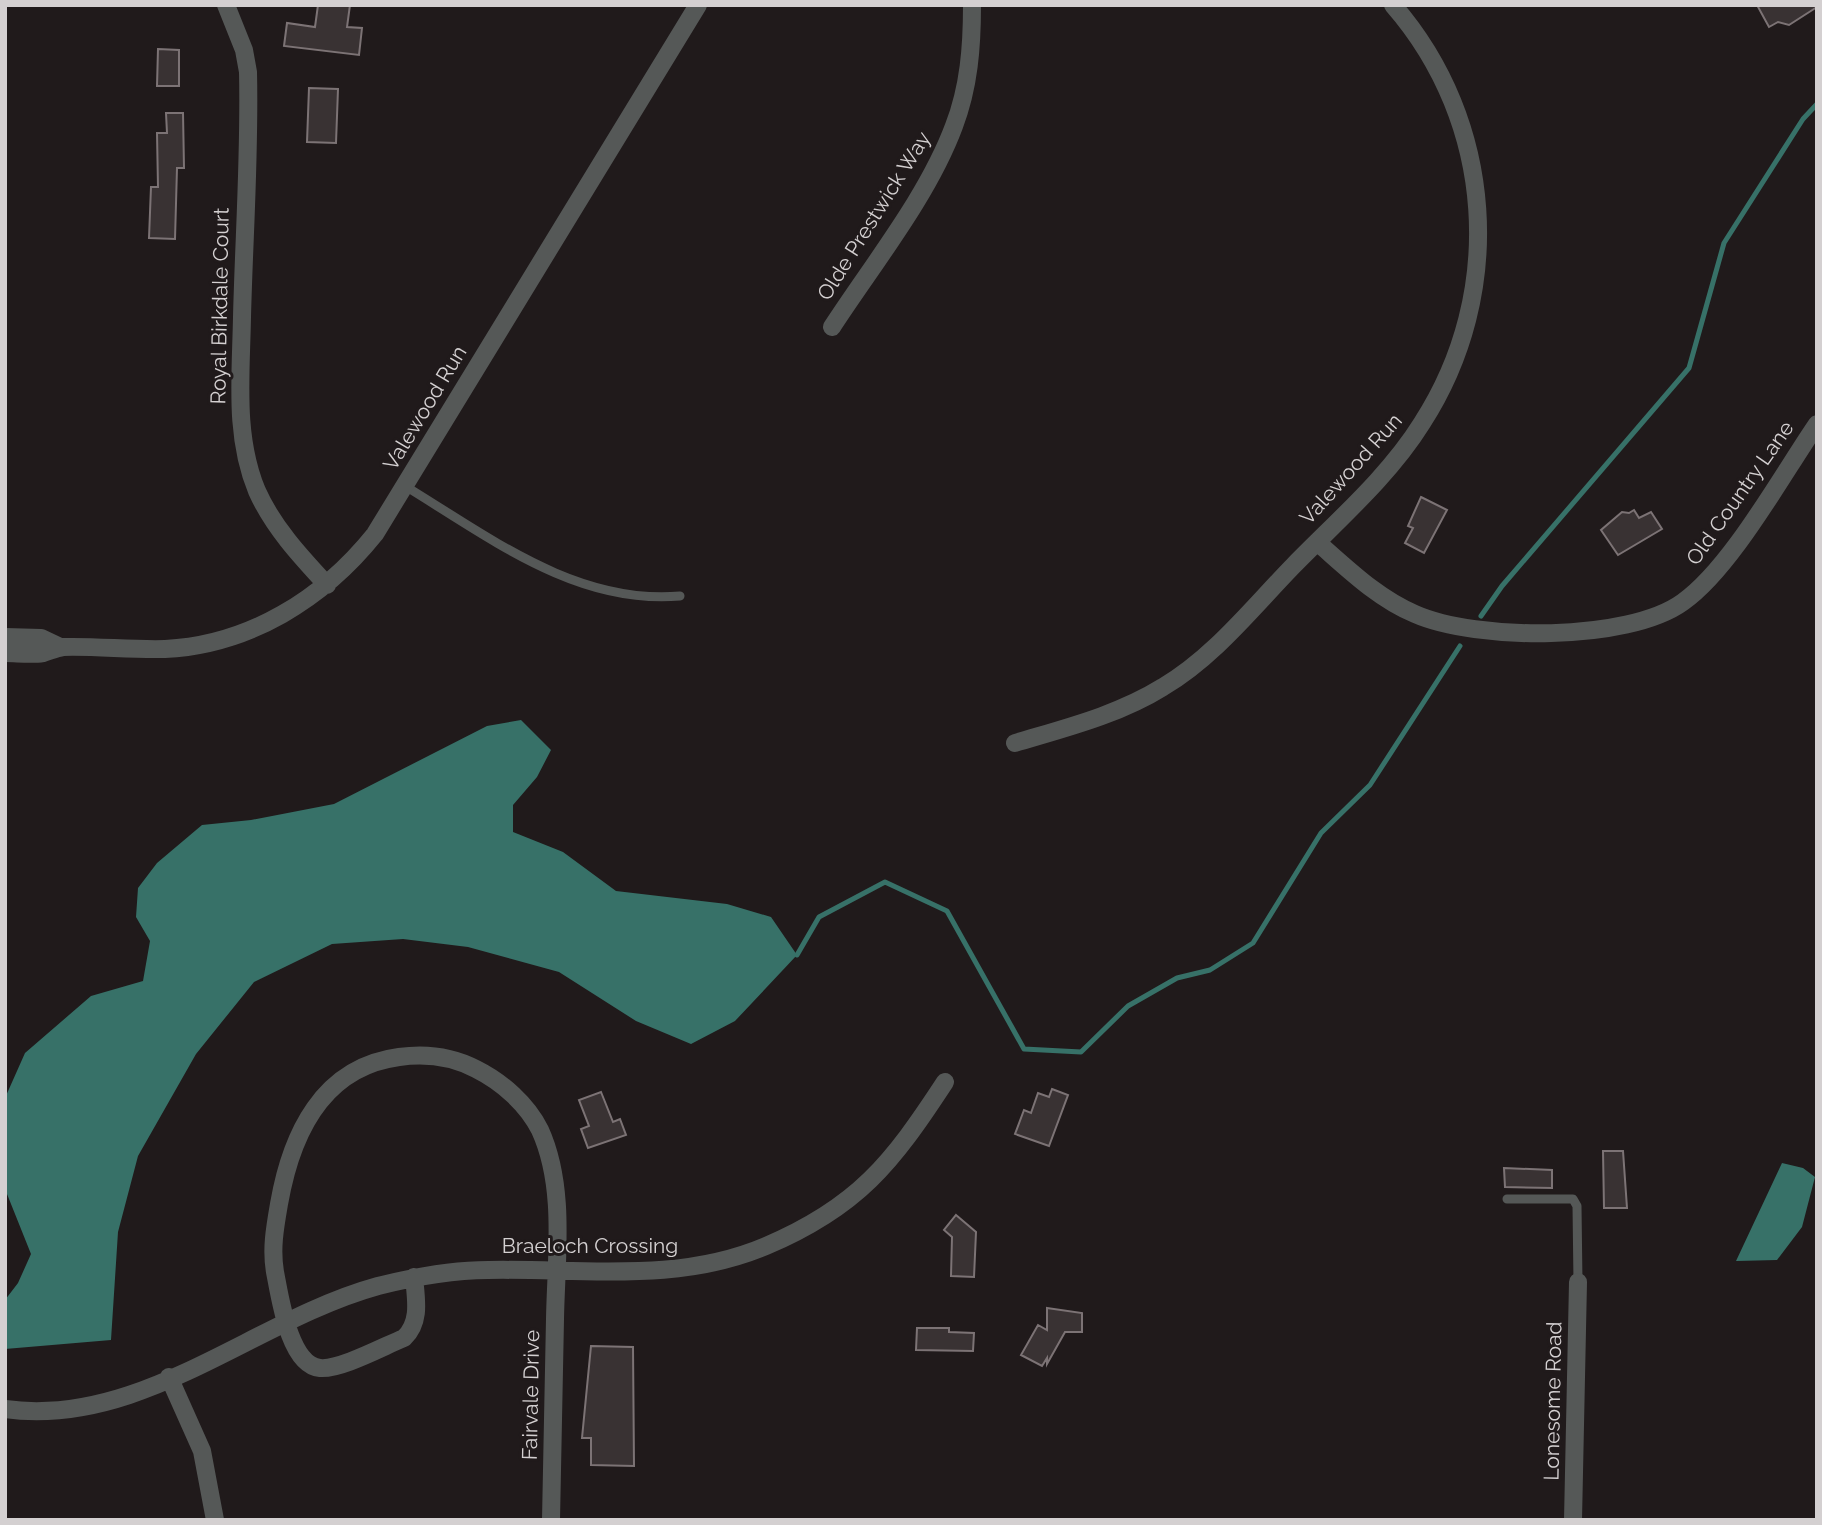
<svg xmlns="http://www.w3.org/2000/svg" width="1822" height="1525" viewBox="0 0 1822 1525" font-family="Raleway,sans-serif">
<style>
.water{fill:#377168}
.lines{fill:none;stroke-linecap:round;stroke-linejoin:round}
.stream{stroke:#377168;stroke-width:5}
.building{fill:#393233;stroke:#7c7375;stroke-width:2}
.lane{stroke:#555857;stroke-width:9}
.street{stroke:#555857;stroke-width:18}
.labels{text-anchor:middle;stroke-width:6;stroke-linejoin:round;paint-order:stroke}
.street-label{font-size:21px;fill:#d4d0d1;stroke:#201a1b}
</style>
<rect width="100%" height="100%" fill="#201a1b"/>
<path class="water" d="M521,720L551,750L537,777L513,805V832L563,852L616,891L727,904L771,917L797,955L735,1021L691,1044L636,1021L559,972L468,947L403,939L332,944L254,982L196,1054L138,1156L118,1232L111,1340L5,1349V1300L18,1283L31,1254L5,1189V1098L25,1053L91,996L143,981L150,941L136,917L138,888L157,863L202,825L251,820L334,804L487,726Z
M1782,1163L1803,1168L1815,1177L1802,1227L1777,1260L1736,1261Z"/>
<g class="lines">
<path class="stream" d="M1481,616L1502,586L1689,368L1724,243L1803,119L1817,104
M797,955L819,917L885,882L947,911L1024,1049L1081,1052L1128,1006L1177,978L1210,970L1253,943L1321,833L1370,785L1460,646"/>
</g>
<path class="building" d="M318,5H350L347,27L362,28L359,55L284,46L287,23L315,27Z
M1757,5H1817V7L1789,25L1778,22L1769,27Z
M158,49L179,50V86H157Z
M309,88L338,89L336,143L307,142Z
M166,113H183L184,168H177L175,239L149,238L151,187H158L157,133H167Z
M1421,497L1447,510L1424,553L1405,543L1413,528L1408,526Z
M1634,510L1639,518L1651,512L1662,529L1618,555L1601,530L1622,512L1629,513Z
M1052,1089L1068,1095L1049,1146L1015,1134L1024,1110L1031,1113L1038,1093L1049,1097Z
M601,1092L613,1122L620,1119L626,1135L588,1148L581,1129L589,1126L579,1100Z
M1603,1151H1623L1627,1208H1604Z
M1504,1168L1552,1170V1188L1505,1187Z
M956,1215L976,1232L974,1277L951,1276L952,1237L944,1230Z
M1047,1308L1082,1313V1332H1065L1047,1364V1358L1042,1366L1021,1355L1038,1325L1047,1330Z
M917,1328H949V1332L974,1333L973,1351L916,1350Z
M591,1346L633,1347L634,1466L591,1465V1438H582Z"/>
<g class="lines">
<path class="lane" d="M405,486C489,537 576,605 680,596
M1507,1199H1573L1577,1206L1578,1282"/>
<path class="street" d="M226,5L244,50L248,72C250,153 244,236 242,317C241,376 234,436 257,491C273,527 301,557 327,585
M832,327C873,264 928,196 954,126C969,87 972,47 972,5
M1317,542C1347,568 1377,598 1415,614C1476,641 1628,642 1683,602C1731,568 1782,475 1817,424
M5,637L41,638L60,647
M5,653C17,653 31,655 43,653C50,651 56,648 63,647C97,646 131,650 165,649C249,645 323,599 375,534L698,5
M1015,743C1065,728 1118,715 1163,687C1214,657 1253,607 1294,565C1338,520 1389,476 1422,423C1506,293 1495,122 1393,5
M414,1277C416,1299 421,1322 404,1338C384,1346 340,1370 320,1368C289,1365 280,1297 275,1272C271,1249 275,1227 279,1204C291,1135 322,1067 399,1057C427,1053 451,1056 476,1069C502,1082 527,1104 540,1130C566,1187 556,1258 555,1319C554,1386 552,1453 551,1520
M169,1377L202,1451L215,1520
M5,1409C141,1428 254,1320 378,1286C414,1277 451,1270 488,1270C581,1268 677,1284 766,1246C858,1207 892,1163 945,1082
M1573,1520L1578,1282"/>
</g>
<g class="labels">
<g class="street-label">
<text transform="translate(874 216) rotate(-58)" y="7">Olde Prestwick Way</text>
<text transform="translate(220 306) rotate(-89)" y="7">Royal Birkdale Court</text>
<text transform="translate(425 408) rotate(-59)" y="7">Valewood Run</text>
<text transform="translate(1351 469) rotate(-48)" y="7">Valewood Run</text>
<text transform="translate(1740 493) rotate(-55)" y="7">Old Country Lane</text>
<text x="590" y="1253">Braeloch Crossing</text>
<text transform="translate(531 1395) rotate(-89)" y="7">Fairvale Drive</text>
<text transform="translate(1553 1401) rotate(-89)" y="7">Lonesome Road</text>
</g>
</g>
<rect width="1822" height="1525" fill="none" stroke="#d4d0d1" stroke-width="14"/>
</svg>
